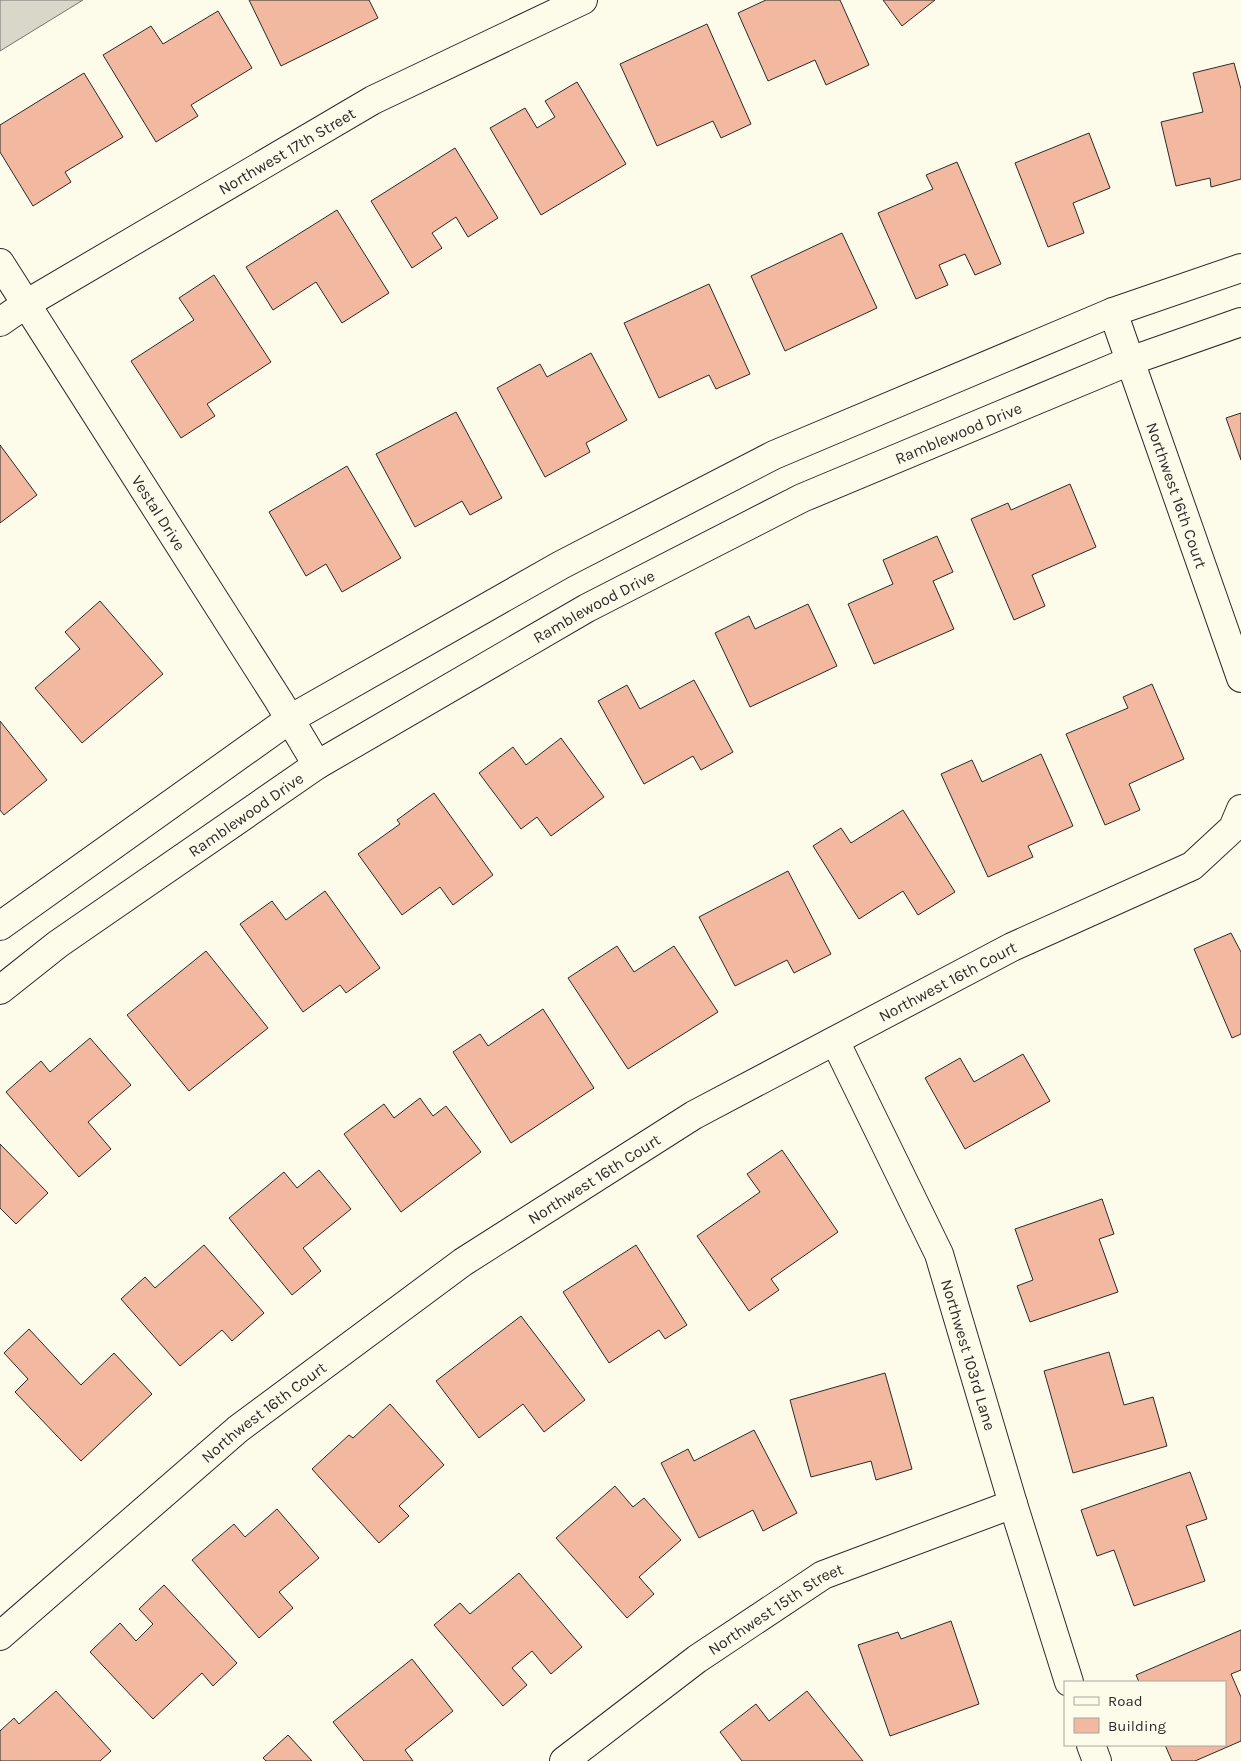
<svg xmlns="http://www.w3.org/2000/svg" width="1241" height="1761" viewBox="0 0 1241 1761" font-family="Karla,sans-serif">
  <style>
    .water { fill: #d8d7c9; stroke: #74746e }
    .building { fill: #f2b8a0; stroke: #2b2b2b }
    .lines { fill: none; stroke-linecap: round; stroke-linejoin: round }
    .minor-casing { stroke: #2b2b2b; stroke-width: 30 }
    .tertiary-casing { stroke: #2b2b2b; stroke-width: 30 }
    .minor { stroke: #fdfbea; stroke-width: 28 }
    .tertiary { stroke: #fdfbea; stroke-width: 28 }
    .labels { text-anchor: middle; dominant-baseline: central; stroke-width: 4; stroke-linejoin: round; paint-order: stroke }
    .street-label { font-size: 16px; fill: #2b2b2b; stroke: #fdfbea }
  </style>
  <rect width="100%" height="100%" fill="#fdfbea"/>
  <polygon class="water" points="0,0 83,0 0,51"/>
  <g class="building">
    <polygon points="249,0 369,0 378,18 281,66"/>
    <polygon points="766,0 840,0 869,65 826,85 815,60 768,81 738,13"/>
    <polygon points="883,0 935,0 902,26"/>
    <polygon points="218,11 252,68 191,105 198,116 156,142 103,55 151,26 163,44"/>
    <polygon points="707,24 751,124 721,138 713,121 657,146 620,64"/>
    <polygon points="1234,63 1241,89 1241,179 1211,187 1210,178 1176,186 1161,122 1203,112 1193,73"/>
    <polygon points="84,73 123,137 65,172 71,182 33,206 0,152 0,125"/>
    <polygon points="577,82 626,164 541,215 490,128 525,108 537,128 555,117 545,101"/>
    <polygon points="1089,133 1110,188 1073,203 1084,233 1048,247 1015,163"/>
    <polygon points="455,148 498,218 468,237 456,217 432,233 442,248 412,268 371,201"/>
    <polygon points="957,162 1001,264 975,275 965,254 939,265 948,285 916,299 878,213 933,189 926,175"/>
    <polygon points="337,210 389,293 342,323 316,282 273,310 246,267"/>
    <polygon points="842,233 877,308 785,351 751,276"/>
    <polygon points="214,275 271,362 207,404 215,416 181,438 131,361 194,320 179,298"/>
    <polygon points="709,284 750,374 716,389 709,375 659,398 624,323"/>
    <polygon points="591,353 627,420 586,443 590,452 545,477 497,388 540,364 547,377"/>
    <polygon points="456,412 502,498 470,515 462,501 415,527 376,454"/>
    <polygon points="1241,413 1241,460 1226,418"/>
    <polygon points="0,445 37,495 0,523"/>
    <polygon points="347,466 401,558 342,592 326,564 306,576 269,512"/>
    <polygon points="1070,484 1096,547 1032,575 1045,606 1014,620 971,519 1008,503 1011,510"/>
    <polygon points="937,536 953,572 933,581 954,629 874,664 848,604 893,584 883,560"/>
    <polygon points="100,601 163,674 82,743 35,688 80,649 65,632"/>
    <polygon points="808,604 837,666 750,707 715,633 749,616 755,629"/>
    <polygon points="694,680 733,752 701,770 693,756 644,784 598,701 627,685 640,709"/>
    <polygon points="1152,684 1184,759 1129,784 1140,810 1105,825 1066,734 1128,708 1123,697"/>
    <polygon points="0,721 47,780 4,815 0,810"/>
    <polygon points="561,738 604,797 551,836 537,817 521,829 479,773 513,747 526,765"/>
    <polygon points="1041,754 1073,826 1028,846 1033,857 988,877 941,774 972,760 982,782"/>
    <polygon points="434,793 493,875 453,905 440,887 402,915 358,854 400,824 397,820"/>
    <polygon points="903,810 955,892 918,915 903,891 859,919 813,846 841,828 851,843"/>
    <polygon points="788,871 831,954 794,973 787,960 735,986 699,917"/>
    <polygon points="325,891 380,968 346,993 340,985 303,1012 240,924 272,901 286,920"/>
    <polygon points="1231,933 1241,952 1241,1034 1232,1038 1194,949"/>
    <polygon points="617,946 634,972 674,946 718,1012 628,1069 568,978"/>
    <polygon points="206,951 268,1028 189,1091 127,1015"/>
    <polygon points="543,1009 594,1088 511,1143 453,1052 480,1034 488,1046"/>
    <polygon points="90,1038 131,1085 88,1122 111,1149 79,1177 6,1092 41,1061 50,1072"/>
    <polygon points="1023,1054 1050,1101 965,1149 925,1078 960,1058 974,1082"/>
    <polygon points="420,1098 433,1116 446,1106 481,1152 401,1212 344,1134 384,1104 394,1118"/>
    <polygon points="0,1144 48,1193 16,1224 0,1208"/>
    <polygon points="782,1150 838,1232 771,1279 779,1290 749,1311 697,1236 760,1192 747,1174"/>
    <polygon points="319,1170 351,1209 303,1248 321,1271 292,1295 229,1218 284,1172 297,1188"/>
    <polygon points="1102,1199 1114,1234 1099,1239 1118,1292 1030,1322 1017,1286 1033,1280 1015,1229"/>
    <polygon points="204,1245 264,1313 232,1341 222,1330 180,1366 121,1299 145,1277 155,1288"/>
    <polygon points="636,1245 687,1325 665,1339 659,1330 609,1363 563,1292"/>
    <polygon points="521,1316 585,1400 544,1432 523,1404 479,1438 436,1381"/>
    <polygon points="29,1329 81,1385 114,1353 152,1394 81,1461 15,1392 28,1379 4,1353"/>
    <polygon points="1109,1352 1124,1405 1153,1397 1167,1446 1073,1473 1044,1371"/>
    <polygon points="885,1373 912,1469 876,1480 871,1461 811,1477 790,1400"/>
    <polygon points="390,1404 444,1465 399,1506 409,1516 379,1543 312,1469 349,1435 353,1438"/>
    <polygon points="754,1430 797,1513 763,1531 753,1510 699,1538 661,1463 688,1449 694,1461"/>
    <polygon points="1190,1472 1207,1519 1186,1526 1205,1581 1134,1606 1114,1550 1097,1556 1081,1510"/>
    <polygon points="615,1486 633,1507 644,1498 681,1540 639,1577 654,1594 627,1618 556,1538"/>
    <polygon points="277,1509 319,1558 279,1592 293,1608 259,1638 192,1560 234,1524 245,1537"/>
    <polygon points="519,1573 582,1647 551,1674 532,1651 512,1668 527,1685 503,1706 434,1625 460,1603 470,1614"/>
    <polygon points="164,1585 237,1663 213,1686 202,1673 153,1719 90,1652 120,1623 136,1641 153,1624 139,1609"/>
    <polygon points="951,1621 979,1704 890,1736 858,1645 898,1632 901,1639"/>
    <polygon points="1241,1630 1241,1670 1231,1674 1241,1697 1241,1741 1195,1761 1172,1761 1165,1745 1225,1745 1225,1682 1139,1682 1136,1675"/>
    <polygon points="412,1659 453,1711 405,1750 413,1761 364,1761 333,1722"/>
    <polygon points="56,1691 111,1751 100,1761 0,1761 0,1731 14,1718 19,1724"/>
    <polygon points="807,1691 863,1761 742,1761 720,1732 756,1704 769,1721"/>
    <polygon points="288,1735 312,1761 266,1761 263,1758"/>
  </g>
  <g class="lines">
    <defs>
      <g id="minor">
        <path id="s1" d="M0,263l279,438 38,64"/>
        <path id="s2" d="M1113,312l128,366"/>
        <path id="s3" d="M0,322l26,-18 347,-204 210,-100"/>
        <path id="s4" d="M835,1041l104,213 74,250 56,178"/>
        <path id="s5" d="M0,1636l238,-207 225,-167 231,-147 318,-168 180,-81 41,-38 8,-19"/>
        <polyline points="1091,1745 1097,1761"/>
        <path id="s6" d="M564,1761l133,-102 126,-84 190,-71"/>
      </g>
      <g id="tertiary">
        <polyline points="0,926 290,719 561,565 774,455 1113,312 1241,268"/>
        <path id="s7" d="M0,990l58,-46 259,-179 270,-157 215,-110 328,-137 111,-39"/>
      </g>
    </defs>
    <use href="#minor" class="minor-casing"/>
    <use href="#tertiary" class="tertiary-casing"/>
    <use href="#minor" class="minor"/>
    <use href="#tertiary" class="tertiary"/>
  </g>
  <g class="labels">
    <g class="street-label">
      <text stroke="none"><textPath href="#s3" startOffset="334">Northwest 17th Street</textPath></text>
      <text stroke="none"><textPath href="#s7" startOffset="1112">Ramblewood Drive</textPath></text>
      <text stroke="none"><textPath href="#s2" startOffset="194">Northwest 16th Court</textPath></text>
      <text stroke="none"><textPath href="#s1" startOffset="296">Vestal Drive</textPath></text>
      <text stroke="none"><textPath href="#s7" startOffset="708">Ramblewood Drive</textPath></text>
      <text stroke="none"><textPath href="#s7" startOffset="302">Ramblewood Drive</textPath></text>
      <text stroke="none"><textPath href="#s5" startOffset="1156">Northwest 16th Court</textPath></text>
      <text stroke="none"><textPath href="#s5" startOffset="751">Northwest 16th Court</textPath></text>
      <text stroke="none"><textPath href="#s4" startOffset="342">Northwest 103rd Lane</textPath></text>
      <text stroke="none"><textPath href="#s5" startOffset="346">Northwest 16th Court</textPath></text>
      <text stroke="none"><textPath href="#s6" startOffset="261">Northwest 15th Street</textPath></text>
    </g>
  </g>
  <rect x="1064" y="1681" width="162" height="65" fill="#fdfbea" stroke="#a9a89e"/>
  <rect x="1074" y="1697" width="25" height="8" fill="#fdfbea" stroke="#a9a89e"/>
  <text x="1108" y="1706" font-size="15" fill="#2b2b2b">Road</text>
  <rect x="1074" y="1718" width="25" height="15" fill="#f2b8a0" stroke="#a9a89e"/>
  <text x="1108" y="1731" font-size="15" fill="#2b2b2b">Building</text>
</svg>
